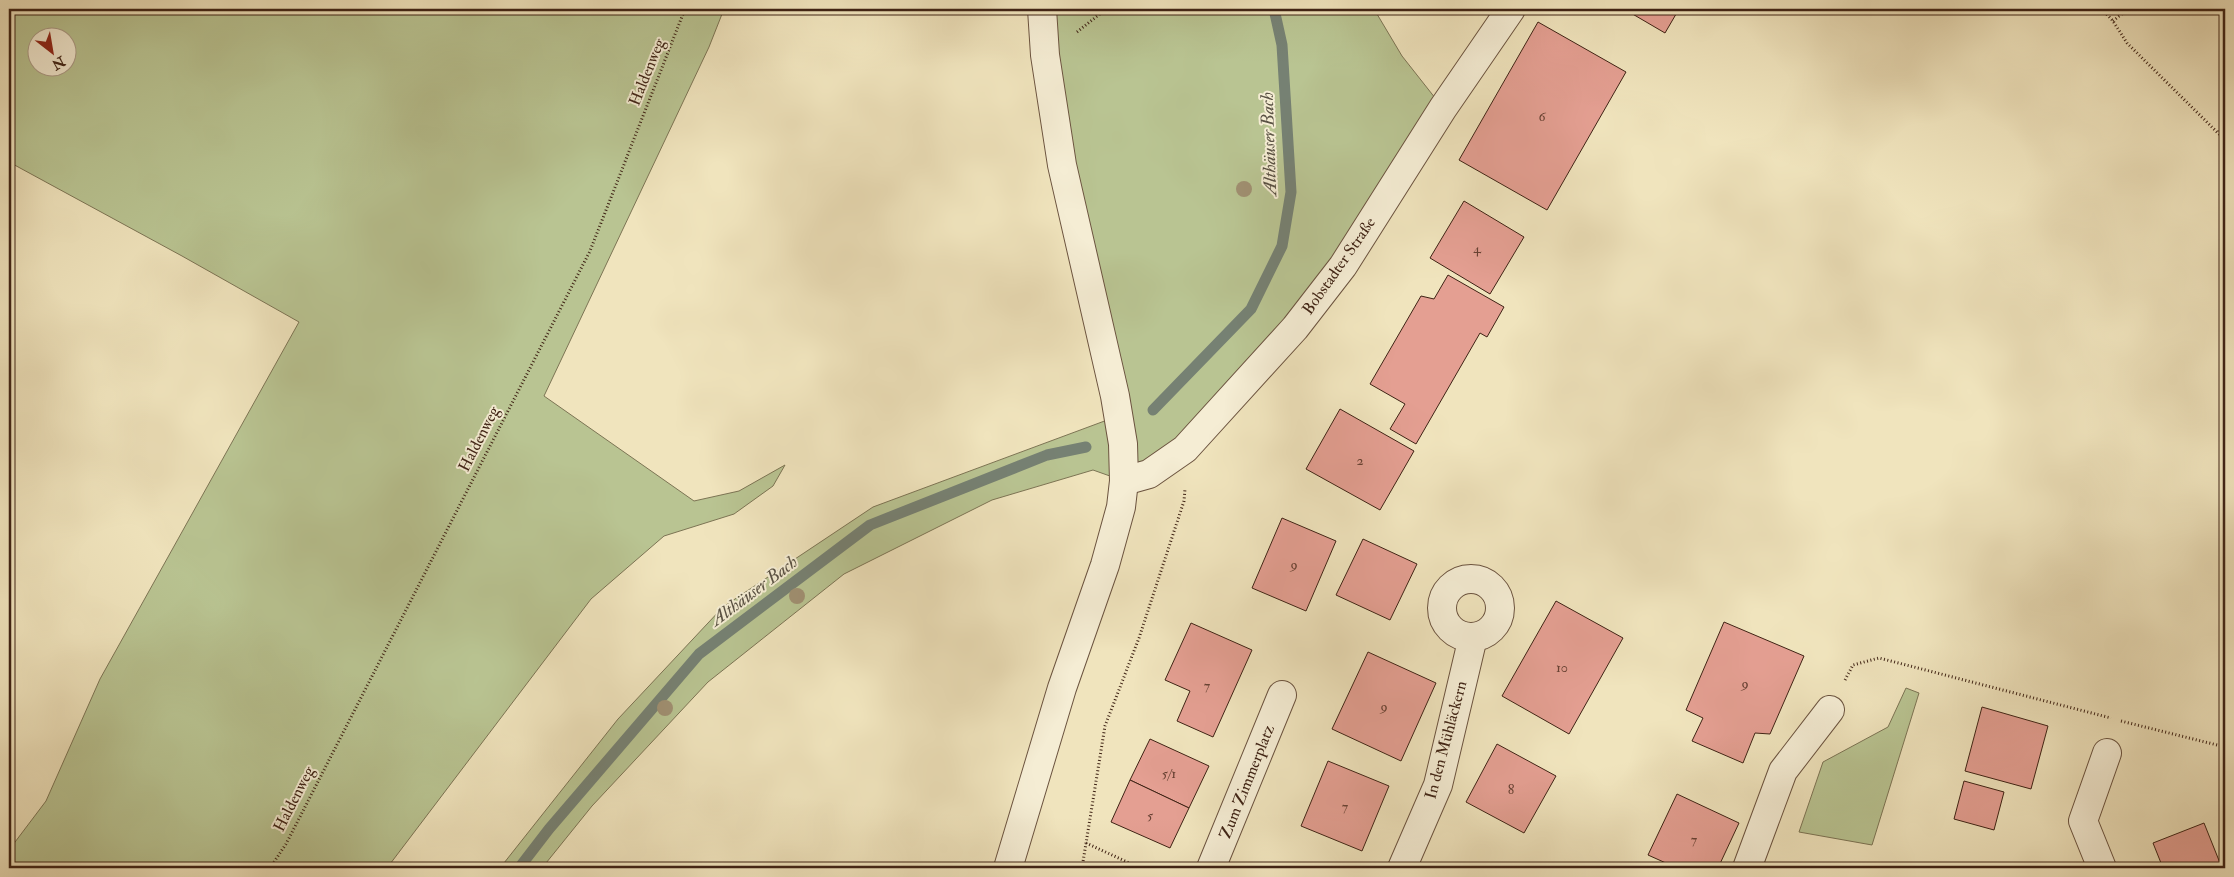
<svg xmlns="http://www.w3.org/2000/svg" width="2234" height="877" viewBox="0 0 2234 877" font-family="'IM FELL Double Pica',serif">
  <style>
    .green { fill: #b9c492; stroke: #7c7454; fill-rule: evenodd }
    .lines { fill: none; stroke-linecap: round; stroke-linejoin: round }
    .stream { stroke: #768173; stroke-width: 11 }
    .building { fill: #e49f92; stroke: #3f2315 }
    .minor-casing { stroke: #6b533f; stroke-width: 30 }
    .path { stroke: #3f2315; stroke-width: 3; stroke-dasharray: 1 2.5; stroke-linecap: butt }
    .minor { stroke: #f5edd4; stroke-width: 28 }
    .tree { fill: #a09072 }
    .labels { text-anchor: middle; dominant-baseline: central; stroke-width: 4; stroke-linejoin: round; paint-order: stroke }
    .number-label { font-size: 14px; fill: #684234 }
    .street-label { font-size: 16px; fill: #3f2315; stroke: #f5edd4 }
    .water-label { font-size: 18px; font-style: italic; fill: #5a5244; stroke: #f5edd4 }
  </style>
  <rect width="100%" height="100%" fill="#f0e4bd"/>
  <filter id="stains"><feTurbulence type="fractalNoise" baseFrequency=".004" numOctaves="4"/><feColorMatrix values="0 0 0 0 .2 0 0 0 0 .09 0 0 0 0 .02 0 0 0 .5 -.17"/></filter>
  <radialGradient id="worn" r=".72"><stop offset=".6" stop-color="#630" stop-opacity="0"/><stop offset="1" stop-color="#630" stop-opacity=".3"/></radialGradient>
  <g class="green">
    <path d="M9,9h715l-15,38 -165,349 150,105 45,-10 46,-26 -12,21 -39,28 -70,22 -73,63 -204,269h-378v-18l37,-49 54,-122 199,-357 -117,-66 -173,-94zM38,38h30v30h-30z"/>
    <polygon points="1042,9 1374,9 1402,56 1443,108 1343,266 1185,449 1124,481 1093,470 992,500 844,574 708,682 592,806 542,868 500,868 618,719 723,607 873,507 1118,416"/>
    <polygon points="1906,688 1919,693 1872,845 1799,832 1823,762 1888,727"/>
  </g>
  <g class="lines">
    <g class="stream">
      <polyline points="1153,410 1251,309 1282,246 1291,192 1282,45 1274,9"/>
      <polyline points="519,868 549,829 699,654 870,525 1047,455 1086,447"/>
    </g>
  </g>
  <g class="building">
    <polygon points="1624,9 1679,9 1665,33"/>
    <polygon points="1538,22 1626,72 1547,210 1459,160"/>
    <polygon points="1464,201 1524,237 1490,294 1430,258"/>
    <polygon points="1448,275 1504,307 1487,337 1480,333 1416,444 1390,429 1405,404 1370,384 1421,296 1434,299"/>
    <polygon points="1340,409 1414,451 1380,510 1306,469"/>
    <polygon points="1282,518 1336,541 1306,611 1252,588"/>
    <polygon points="1363,539 1417,564 1390,620 1336,595"/>
    <polygon points="1556,601 1623,638 1569,734 1502,696"/>
    <polygon points="1724,622 1804,656 1770,734 1755,733 1743,763 1692,741 1703,718 1686,710"/>
    <polygon points="1191,623 1252,650 1213,737 1177,721 1190,691 1165,680"/>
    <polygon points="1368,652 1436,683 1401,761 1332,729"/>
    <polygon points="1982,707 2048,726 2031,789 1965,771"/>
    <polygon points="1150,739 1209,766 1189,808 1130,780"/>
    <polygon points="1497,744 1556,776 1524,833 1466,802"/>
    <polygon points="1328,761 1389,786 1362,851 1301,826"/>
    <polygon points="1130,780 1189,808 1170,848 1111,822"/>
    <polygon points="1964,781 2004,792 1994,830 1954,819"/>
    <polygon points="1677,794 1739,823 1718,868 1677,868 1648,855"/>
    <polygon points="2204,823 2222,868 2163,868 2153,843"/>
  </g>
  <g class="lines">
    <defs>
      <g id="minor">
        <polyline points="1124,481 1149,474 1185,449 1295,328 1343,266 1443,108 1511,9"/>
        <circle cx="1471" cy="608" r="29"/>
        <polyline points="1008,868 1062,688 1105,565 1121,507 1124,481 1123,444 1115,396 1062,165 1045,55 1042,9"/>
        <polyline points="1211,868 1282,695"/>
        <polyline points="1402,868 1438,785 1473,637"/>
        <polyline points="1747,868 1783,771 1830,710"/>
        <polyline points="2102,868 2083,821 2107,753"/>
      </g>
    </defs>
    <use href="#minor" class="minor-casing"/>
    <g class="path">
      <polyline points="2102,9 2113,21 2127,43 2225,140"/>
      <polyline points="9,14 14,9"/>
      <polyline points="2113,21 2128,9"/>
      <polyline points="1077,32 1106,9"/>
      <polyline points="2219,132 2225,127"/>
      <polyline points="1845,680 1853,665 1879,658 2111,718"/>
      <polyline points="2121,721 2225,747"/>
      <polyline points="1086,843 1140,868"/>
      <polyline points="270,868 286,844 590,251 685,9"/>
      <polyline points="1082,868 1105,726 1139,638 1184,501 1185,489"/>
    </g>
    <use href="#minor" class="minor"/>
  </g>
  <g class="tree">
    <circle cx="1244" cy="189" r="8"/>
    <circle cx="797" cy="596" r="8"/>
    <circle cx="665" cy="708" r="8"/>
  </g>
  <g class="labels">
    <g class="number-label">
      <text x="1542" y="116">6</text>
      <text x="1477" y="248">4</text>
      <text x="1360" y="460">2</text>
      <text x="1294" y="564">9</text>
      <text x="1562" y="667">10</text>
      <text x="1745" y="683">9</text>
      <text x="1207" y="685">7</text>
      <text x="1384" y="706">9</text>
      <text x="1169" y="773">5/1</text>
      <text x="1511" y="789">8</text>
      <text x="1345" y="806">7</text>
      <text x="1150" y="815">5</text>
      <text x="1694" y="839">7</text>
    </g>
    <g class="street-label">
      <text transform="translate(647 72) rotate(-68)">Haldenweg</text>
      <text transform="translate(1339 266) rotate(-55)">Bobstadter Straße</text>
      <text transform="translate(479 439) rotate(-63)">Haldenweg</text>
      <text transform="translate(1446 740) rotate(-75)">In den Mühläckern</text>
      <text transform="translate(1247 782) rotate(-68)">Zum Zimmerplatz</text>
      <text transform="translate(294 799) rotate(-63)">Haldenweg</text>
    </g>
    <g class="water-label">
      <text transform="translate(1269 144) rotate(-92)">Althäuser Bach</text>
      <text transform="translate(754 591) rotate(-37)">Althäuser Bach</text>
    </g>
  </g>
  <rect width="2234" height="877" fill="none" stroke="#f0e4bd" stroke-width="30"/>
  <rect x="10" y="10" width="2214" height="857" fill="none" stroke="#3f2315" stroke-width="2.5"/>
  <rect x="15" y="15" width="2204" height="847" fill="none" stroke="#3f2315"/>
  <g transform="translate(52 52) rotate(149)"><circle r="24" fill="#f5edd4" stroke="#ac9c88"/>
  <path d="M0-4L9 19L0 12L-9 19Z" fill="#8f2418"/>
  <text y="-8" font-size="14" font-weight="bold" text-anchor="middle" fill="#3f2315">N</text>
  </g>
  <rect width="100%" height="100%" filter="url(#stains)"/>
  <rect width="100%" height="100%" fill="url(#worn)"/>
</svg>
